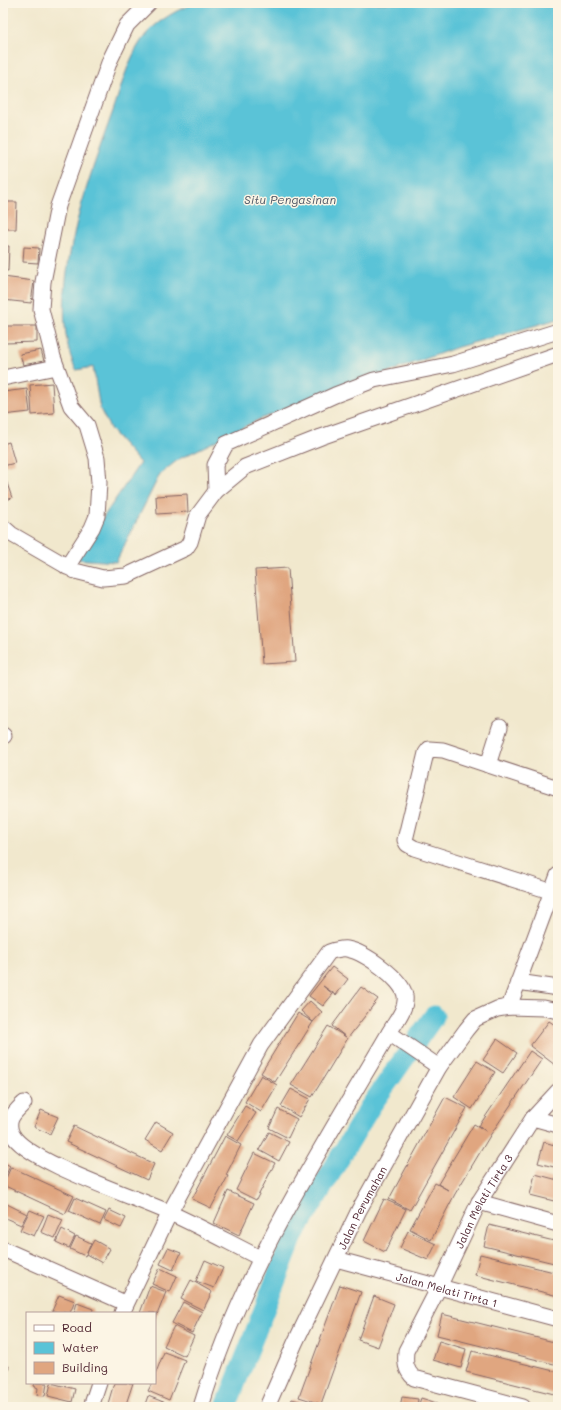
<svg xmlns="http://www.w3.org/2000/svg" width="561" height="1410" viewBox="0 0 561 1410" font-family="Mali,sans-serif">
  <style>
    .water { fill: #5ac3d7; stroke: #527181 }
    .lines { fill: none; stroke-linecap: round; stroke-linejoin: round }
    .canal { stroke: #5ac3d7; stroke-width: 21 }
    .building { fill: #e0a680 }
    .street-casing { stroke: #846564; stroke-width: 17 }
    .street { stroke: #fff; stroke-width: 15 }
    .labels { text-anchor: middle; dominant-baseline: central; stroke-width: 3; stroke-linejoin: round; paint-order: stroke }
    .street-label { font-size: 11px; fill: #4a1f2b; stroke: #fcf5e5 }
    .water-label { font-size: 12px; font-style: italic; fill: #505867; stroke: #fcf5e5 }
  </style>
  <rect width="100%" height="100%" fill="#fcf5e5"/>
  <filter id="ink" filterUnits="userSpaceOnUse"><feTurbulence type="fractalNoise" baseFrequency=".025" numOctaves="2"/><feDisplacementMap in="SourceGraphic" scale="8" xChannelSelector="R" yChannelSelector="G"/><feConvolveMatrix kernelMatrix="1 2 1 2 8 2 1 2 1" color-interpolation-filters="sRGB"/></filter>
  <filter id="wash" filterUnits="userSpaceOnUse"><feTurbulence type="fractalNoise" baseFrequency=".012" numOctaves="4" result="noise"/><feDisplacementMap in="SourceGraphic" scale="16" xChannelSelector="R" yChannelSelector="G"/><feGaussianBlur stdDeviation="0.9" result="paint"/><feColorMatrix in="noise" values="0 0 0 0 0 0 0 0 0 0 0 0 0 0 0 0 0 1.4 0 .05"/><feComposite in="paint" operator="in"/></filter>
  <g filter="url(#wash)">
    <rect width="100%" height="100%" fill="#f1e8cd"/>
    <path class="water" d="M196,3h362v316l-100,28 -198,72 -81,40 -19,15 -44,88 -41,-3 65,-96 -29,-33 -11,-21 -7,-42 -17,3c-33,-71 12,-190 37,-259 9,-26 16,-57 34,-78 11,-12 32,-25 49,-30z"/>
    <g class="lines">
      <polyline class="canal" points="226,1407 293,1236 370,1107 434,1016"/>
    </g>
    <g id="blocks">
      <g class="building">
        <polygon points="3,202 17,202 16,229 3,229"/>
        <polygon points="3,246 9,246 8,271 3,270"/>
        <polygon points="24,247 39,248 38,263 23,262"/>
        <polygon points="3,277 34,281 31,303 3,300"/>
        <polygon points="5,326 37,326 37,342 5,343"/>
        <polygon points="41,350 44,361 23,365 20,354"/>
        <polygon points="52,383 54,413 32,415 30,385"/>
        <polygon points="27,389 30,412 3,415 3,392"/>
        <polygon points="9,442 15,463 3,466 3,444"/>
        <polygon points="3,471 12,498 3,501"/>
        <polygon points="187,494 188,512 157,514 156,496"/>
        <polygon points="288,568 295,662 262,664 255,570"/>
        <polygon points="332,967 348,979 336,995 323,986 333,994 323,1006 309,996"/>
        <polygon points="361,987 378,999 348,1038 312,1097 291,1085 328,1026 346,1037 332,1026"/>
        <polygon points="310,1001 322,1012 313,1022 275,1082 261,1073 298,1013 313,1022 301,1011"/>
        <polygon points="549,1021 558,1027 558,1061 555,1065 530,1046"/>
        <polygon points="497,1039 517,1053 503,1073 483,1060"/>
        <polygon points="530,1051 542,1059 491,1134 455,1194 431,1240 410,1229 435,1183 448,1190 438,1184 474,1124 486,1131 479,1126"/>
        <polygon points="477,1061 495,1072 472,1109 454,1097"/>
        <polygon points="261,1075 277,1085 261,1112 245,1102"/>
        <polygon points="291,1089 310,1099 299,1117 281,1106"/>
        <polygon points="445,1097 467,1108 410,1210 389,1199"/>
        <polygon points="245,1106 256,1113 238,1141 227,1135"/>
        <polygon points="278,1109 297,1119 288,1138 269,1128"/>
        <polygon points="41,1110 58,1117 50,1134 34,1127"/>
        <polygon points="156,1122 173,1132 162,1150 145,1140"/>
        <polygon points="74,1126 154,1164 147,1180 66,1142"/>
        <polygon points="269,1132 289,1142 279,1161 259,1150"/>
        <polygon points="225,1136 241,1145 226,1175 228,1176 211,1208 192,1199"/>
        <polygon points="544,1142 558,1146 558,1168 538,1163"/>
        <polygon points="254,1153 275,1163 256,1200 236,1190"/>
        <polygon points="3,1162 10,1166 3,1181"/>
        <polygon points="11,1167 74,1196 65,1214 3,1185"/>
        <polygon points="535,1174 558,1180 558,1202 530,1195"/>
        <polygon points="228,1191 254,1203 239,1235 214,1223"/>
        <polygon points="75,1198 106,1212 100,1225 69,1211"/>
        <polygon points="384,1199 406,1209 385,1252 364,1241"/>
        <polygon points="3,1202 27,1214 21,1225 3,1217"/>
        <polygon points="30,1210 44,1216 34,1236 20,1230"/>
        <polygon points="109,1210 126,1218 121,1228 104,1220"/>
        <polygon points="48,1214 63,1220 55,1238 41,1232"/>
        <polygon points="489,1225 558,1242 558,1264 484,1246"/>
        <polygon points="62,1229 75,1236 69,1248 56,1242"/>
        <polygon points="408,1231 436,1244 428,1260 400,1248"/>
        <polygon points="76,1236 91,1243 87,1253 94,1240 110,1249 102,1263 86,1254 85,1256 70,1249"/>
        <polygon points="168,1248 181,1253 173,1270 160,1264"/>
        <polygon points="480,1254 558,1273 558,1296 475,1275"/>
        <polygon points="205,1260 223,1268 214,1288 196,1281"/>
        <polygon points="160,1268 177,1276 170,1292 152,1284"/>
        <polygon points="191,1280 212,1292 203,1310 181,1299"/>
        <polygon points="340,1285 361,1292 321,1404 299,1397"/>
        <polygon points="150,1286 166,1292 155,1320 155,1313 140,1313"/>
        <polygon points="59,1295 75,1301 70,1313 52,1311"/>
        <polygon points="374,1296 394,1304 378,1347 358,1340"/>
        <polygon points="183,1302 202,1312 192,1333 172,1323"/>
        <polygon points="77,1303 93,1309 92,1313 74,1313"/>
        <polygon points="442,1314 558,1343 558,1365 437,1335"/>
        <polygon points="174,1326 194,1336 185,1356 164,1346"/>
        <polygon points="439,1341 466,1349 461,1368 433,1360"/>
        <polygon points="472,1351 558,1372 558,1395 466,1372"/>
        <polygon points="164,1352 185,1360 169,1400 148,1391 152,1383 155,1383 155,1375"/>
        <polygon points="3,1365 9,1366 5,1387 3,1387"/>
        <polygon points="35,1383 47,1383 45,1396 37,1395 38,1388 34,1386"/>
        <polygon points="51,1383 75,1389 72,1402 48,1396"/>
        <polygon points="114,1383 133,1383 125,1407 107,1407"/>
        <polygon points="148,1396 166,1403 164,1407 144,1407"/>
        <polygon points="402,1397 418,1399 417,1407 400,1407"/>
        <polygon points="421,1398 437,1403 435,1407 418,1407"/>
        <polygon points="292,1399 316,1406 315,1407 289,1407"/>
      </g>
    </g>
  </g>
  <g filter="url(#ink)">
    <use href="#blocks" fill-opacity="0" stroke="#846564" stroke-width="1"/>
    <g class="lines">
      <defs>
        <g id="street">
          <polyline points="3,378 56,367"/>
          <polyline points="216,491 215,465 226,444 335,395 374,380 453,364 558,331"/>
          <polyline points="3,527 11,534 75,571 103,578 126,576 186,548 190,542 198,515 216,491 245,467 321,437 558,354"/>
          <polyline points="67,567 92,528 97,516 99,483 97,458 87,425 71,406 53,357 41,309 43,282 58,206 110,60 127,25 149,3"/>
          <polyline points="3,735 4,736"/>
          <polyline points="488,765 500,727"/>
          <polyline points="553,892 414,848 407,844 405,840 426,753 429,749 443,750 558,788"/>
          <polyline points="518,982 558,988"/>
          <polyline points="509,1007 558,875"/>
          <path d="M24,1103c-9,9 -19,17 -12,31 14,28 127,64 158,79 31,14 60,30 90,45"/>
          <polyline points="533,1118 558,1125"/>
          <polyline points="479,1202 558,1224"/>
          <polyline points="3,1249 125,1303"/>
          <path id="s1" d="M336,1259l222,60"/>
          <path d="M122,1313l48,-101 91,-167 68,-93c6,-2 12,-4 18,-3 17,3 56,30 58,47 2,13 -10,26 -16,37l50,34"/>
          <polyline points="91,1407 99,1383"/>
          <path d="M201,1407c40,-135 118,-254 188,-374"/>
          <path id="s2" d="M267,1407l28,-64 64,-133 80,-143 27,-37 9,-11 22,-10 12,-2 35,1 14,3"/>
          <path id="s3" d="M523,1407l-109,-29c-9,-8 -9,-16 -8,-27l33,-64 40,-85 54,-84 25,-27"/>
        </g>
      </defs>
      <use href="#street" class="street-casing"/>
      <use href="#street" class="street"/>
    </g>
  </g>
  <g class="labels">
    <g class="street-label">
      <text stroke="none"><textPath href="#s3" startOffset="311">Jalan Melati Tirta 3</textPath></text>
      <text stroke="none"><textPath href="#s2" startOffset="221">Jalan Perumahan</textPath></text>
      <text stroke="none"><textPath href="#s1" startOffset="115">Jalan Melati Tirta 1</textPath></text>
    </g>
    <g class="water-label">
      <text x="290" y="199">Situ Pengasinan</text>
    </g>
  </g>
  <rect width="561" height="1410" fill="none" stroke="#fcf5e5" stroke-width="16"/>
  <rect x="26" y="1312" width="130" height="72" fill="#fcf5e5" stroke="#b59f9b"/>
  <rect x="34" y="1325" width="20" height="6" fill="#ffffff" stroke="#b59f9b"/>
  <text x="62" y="1332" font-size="12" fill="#4a1f2b">Road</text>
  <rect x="34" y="1342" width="20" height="12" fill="#5ac3d7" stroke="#b59f9b"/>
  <text x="62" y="1352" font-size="12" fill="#4a1f2b">Water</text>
  <rect x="34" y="1362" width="20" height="12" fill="#e0a680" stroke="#b59f9b"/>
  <text x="62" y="1372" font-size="12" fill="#4a1f2b">Building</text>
</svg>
